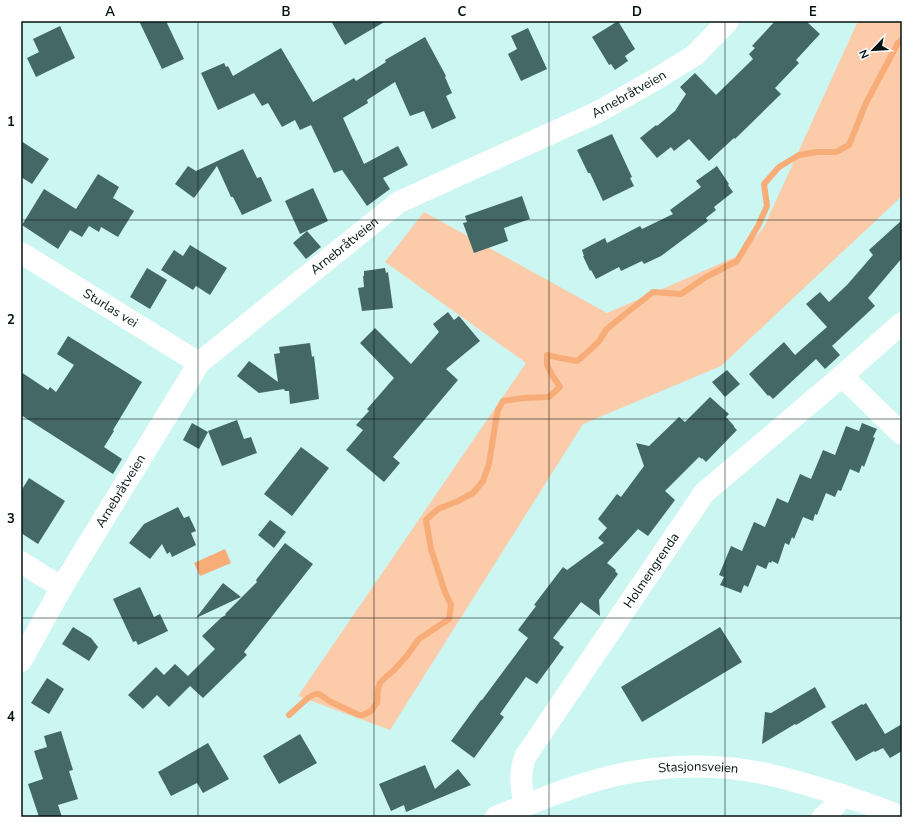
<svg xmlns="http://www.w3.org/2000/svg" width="923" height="838" viewBox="0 0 923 838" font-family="'Nunito Sans',sans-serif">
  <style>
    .green { fill: #fccbaa }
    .water { fill: #f8ac77 }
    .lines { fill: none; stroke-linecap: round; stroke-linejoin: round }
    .stream { stroke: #f8ac77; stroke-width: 6 }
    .building { fill: #436865 }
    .minor { stroke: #fff; stroke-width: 22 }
    .grid { fill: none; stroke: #041211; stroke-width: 1; stroke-opacity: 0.55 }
    .labels { text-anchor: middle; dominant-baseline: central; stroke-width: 4; stroke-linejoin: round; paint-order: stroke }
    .street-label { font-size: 13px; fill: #041211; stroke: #fff }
    .neatline { fill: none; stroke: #041211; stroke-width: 1.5 }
    .grid-label { font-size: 13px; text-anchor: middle; font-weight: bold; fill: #041211 }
  </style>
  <rect width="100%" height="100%" fill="#ccf6f1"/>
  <polygon class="green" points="858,21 902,21 902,196 721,366 583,424 390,730 298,696 526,363 385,262 424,212 607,313 740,255 764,227"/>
  <polygon class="water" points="225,549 231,563 200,576 194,563"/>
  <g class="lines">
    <polyline class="stream" points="289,715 308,698 315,694 319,694 331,702 359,715 363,715 371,711 377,703 378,689 380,683 386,677 394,670 406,657 419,639 449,619 451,605 445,592 431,549 426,520 438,509 458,501 473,493 483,481 489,464 496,420 498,410 503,401 524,398 549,397 560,387 552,375 547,365 547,355 560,358 577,361 589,351 600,340 606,330 614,323 653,292 681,294 706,277 737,261 758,226 767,206 764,184 779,167 799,155 817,152 836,152 849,145 866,103 898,43 902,40"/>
  </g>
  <g class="building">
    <polygon points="139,21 166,21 184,59 162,69"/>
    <polygon points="331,21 386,21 345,45"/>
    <polygon points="618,21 635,49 625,56 628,61 615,70 611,64 609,65 592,37"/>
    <polygon points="775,21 806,21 820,34 796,60 799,63 775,88 781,94 735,139 734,138 709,161 689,139 674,151 671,147 657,158 640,138 656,125 657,126 675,111 686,94 680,87 695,73 716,95 753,59 749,54 755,48 752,46"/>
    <polygon points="60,26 75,58 36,77 27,58 39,52 33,39"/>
    <polygon points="528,28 547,69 521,81 508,54 517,49 511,36"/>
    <polygon points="425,37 446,76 445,77 452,93 446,96 456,118 432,129 424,111 410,116 395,82 367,100 368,103 343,118 364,164 398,146 408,165 383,178 390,189 367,206 342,170 334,173 311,125 300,130 295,120 282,127 268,103 262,106 254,93 218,110 201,73 224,63 226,67 228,66 233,76 281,48 313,102 354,78 356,81 386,62 385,60"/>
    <polygon points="612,134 632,177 630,178 634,186 603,201 590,173 588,173 577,150"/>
    <polygon points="21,141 49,159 32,184 21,177"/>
    <polygon points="243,149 257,178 261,177 272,201 242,215 233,197 231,197 217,166 194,198 175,184 188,166 196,171"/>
    <polygon points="717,166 729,184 728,185 733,192 714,207 716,210 706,218 708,221 661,256 644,264 642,261 621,271 619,267 596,279 591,270 590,271 583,256 584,256 582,250 605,238 607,243 640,226 642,229 673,214 670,210 701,187 696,181"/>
    <polygon points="98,174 119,187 113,198 134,211 118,237 101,227 99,232 89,226 82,237 70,230 58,249 22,225 44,189 76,209"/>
    <polygon points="313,188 328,221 300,234 285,201"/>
    <polygon points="522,196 530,219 504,228 508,241 474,253 463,223 467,222 465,216"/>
    <polygon points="902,220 902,258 868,298 875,306 832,346 840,355 825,369 816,359 773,399 769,395 768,396 749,374 784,342 795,355 827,327 806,304 820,292 829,302 847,285 873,255 869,250"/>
    <polygon points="307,231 321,247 306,259 293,243"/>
    <polygon points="190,245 227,268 210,295 196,286 193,290 161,270 174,250 183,256"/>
    <polygon points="147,268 167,280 150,309 130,297"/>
    <polygon points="385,268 386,273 388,272 393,308 362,311 358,288 364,287 363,276 364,276 364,271"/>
    <polygon points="448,312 454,320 459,316 480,341 446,369 458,380 393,457 400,463 384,482 346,450 363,430 356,425 369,411 367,409 394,378 360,343 375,328 411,364 439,332 433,324"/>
    <polygon points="68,336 142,382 113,430 114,431 104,447 122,459 113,474 21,415 21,372 48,390 50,387 56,392 74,365 57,354"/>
    <polygon points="310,343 312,357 314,356 319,399 290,404 289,391 285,391 284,389 259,393 237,376 249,361 278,382 274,354 280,353 279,347"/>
    <polygon points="727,370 740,384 725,397 712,382"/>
    <polygon points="710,397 729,414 726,417 734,426 734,427 737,430 706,462 702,458 702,459 699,457 665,491 675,500 648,536 638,529 607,563 616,570 615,571 618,574 599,600 600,616 581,602 553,638 560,643 559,644 564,647 537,684 526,677 500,714 504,717 474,758 451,741 481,700 482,700 528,638 518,630 536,606 534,605 563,567 567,570 604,543 598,538 607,528 598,519 617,494 621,497 644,466 636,443 649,446 679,417 685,422"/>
    <polygon points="237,420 244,439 251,437 257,453 222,466 208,431"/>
    <polygon points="192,423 208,432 199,449 183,440"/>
    <polygon points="862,423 877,429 873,437 875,438 864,467 862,465 859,473 850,469 841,491 838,490 835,497 826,493 817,515 815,514 813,521 803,517 794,539 792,537 789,545 785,543 778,564 772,561 771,563 769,562 766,569 757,565 748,587 744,585 741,593 720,585 724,577 719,575 731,546 742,551 754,522 765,527 777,498 788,503 800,474 811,479 823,450 835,455 846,426 859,431"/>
    <polygon points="301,447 329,468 292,516 264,494"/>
    <polygon points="29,478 65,501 38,544 21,533 21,491"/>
    <polygon points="178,507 184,518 189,516 196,531 191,533 196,545 172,557 170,552 167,554 162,544 150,559 129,543 144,524"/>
    <polygon points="270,520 286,532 274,548 258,535"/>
    <polygon points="285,543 313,564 244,652 247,655 203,698 190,686 169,707 157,695 143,709 128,695 156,667 164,675 175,664 188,676 215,649 202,636 222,617 226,615 225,614 257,582 256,580"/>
    <polygon points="223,583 241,597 196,618"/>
    <polygon points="140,587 154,617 160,614 168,631 138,645 136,641 133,642 113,599"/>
    <polygon points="73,627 91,638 98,647 89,661 62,644"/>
    <polygon points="720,627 742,662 642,722 621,687"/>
    <polygon points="47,678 64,689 49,714 31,703"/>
    <polygon points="815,687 826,707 796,725 795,724 762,744 765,712 771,713"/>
    <polygon points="866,703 885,734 902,724 902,751 890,758 883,748 875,752 874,751 856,761 831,722 862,704 863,705"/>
    <polygon points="61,731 73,770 69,771 78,799 58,805 62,817 39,817 28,784 43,779 34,751 47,747 44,736"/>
    <polygon points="300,734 317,763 279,784 263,756"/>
    <polygon points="208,743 229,779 203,793 197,783 171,796 158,772"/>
    <polygon points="425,765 435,789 458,769 471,785 406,812 404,805 391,811 379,784"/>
  </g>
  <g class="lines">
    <g class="minor">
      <path id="s1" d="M21,253l178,110"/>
      <polyline points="842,376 902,434"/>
      <polyline points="21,562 46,578 62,587"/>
      <path id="s2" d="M21,661l41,-74 137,-224 200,-161 197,-89 62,-35 37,-23 33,-34"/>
      <path id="s3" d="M525,806c-4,-19 -6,-31 0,-49l179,-264 138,-117 60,-53"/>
      <path id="s4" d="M496,817c43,-17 85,-35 130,-44 44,-8 92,-9 136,0 25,5 49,13 73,20 23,8 45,14 66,24"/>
      <path d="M823,817c8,-6 14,-13 19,-22"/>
    </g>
  </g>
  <path class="grid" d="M198,21v796M374,21v796M549,21v796M725,21v796M21,220h881M21,419h881M21,618h881"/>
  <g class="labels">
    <g class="street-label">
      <text stroke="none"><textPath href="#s2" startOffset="858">Arnebråtveien</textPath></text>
      <text stroke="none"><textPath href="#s2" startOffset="534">Arnebråtveien</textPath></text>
      <text stroke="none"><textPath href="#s1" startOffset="105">Sturlas vei</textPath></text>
      <text stroke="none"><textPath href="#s2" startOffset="197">Arnebråtveien</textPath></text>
      <text stroke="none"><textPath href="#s3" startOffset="275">Holmengrenda</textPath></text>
      <text stroke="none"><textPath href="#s4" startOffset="210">Stasjonsveien</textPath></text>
    </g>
  </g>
  <rect width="923" height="838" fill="none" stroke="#ffffff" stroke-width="44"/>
  <g transform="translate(873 50) rotate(245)" stroke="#ffffff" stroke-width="3" paint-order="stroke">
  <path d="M0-3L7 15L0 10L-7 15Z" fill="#041211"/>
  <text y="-6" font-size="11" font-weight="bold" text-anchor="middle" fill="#041211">N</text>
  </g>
  <rect x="22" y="22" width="879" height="794" class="neatline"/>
  <g class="grid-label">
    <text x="110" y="16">A</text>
    <text x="286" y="16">B</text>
    <text x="462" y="16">C</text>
    <text x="637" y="16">D</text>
    <text x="813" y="16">E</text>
    <text x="11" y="126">1</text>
    <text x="11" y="324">2</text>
    <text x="11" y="523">3</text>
    <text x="11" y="721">4</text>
  </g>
</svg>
